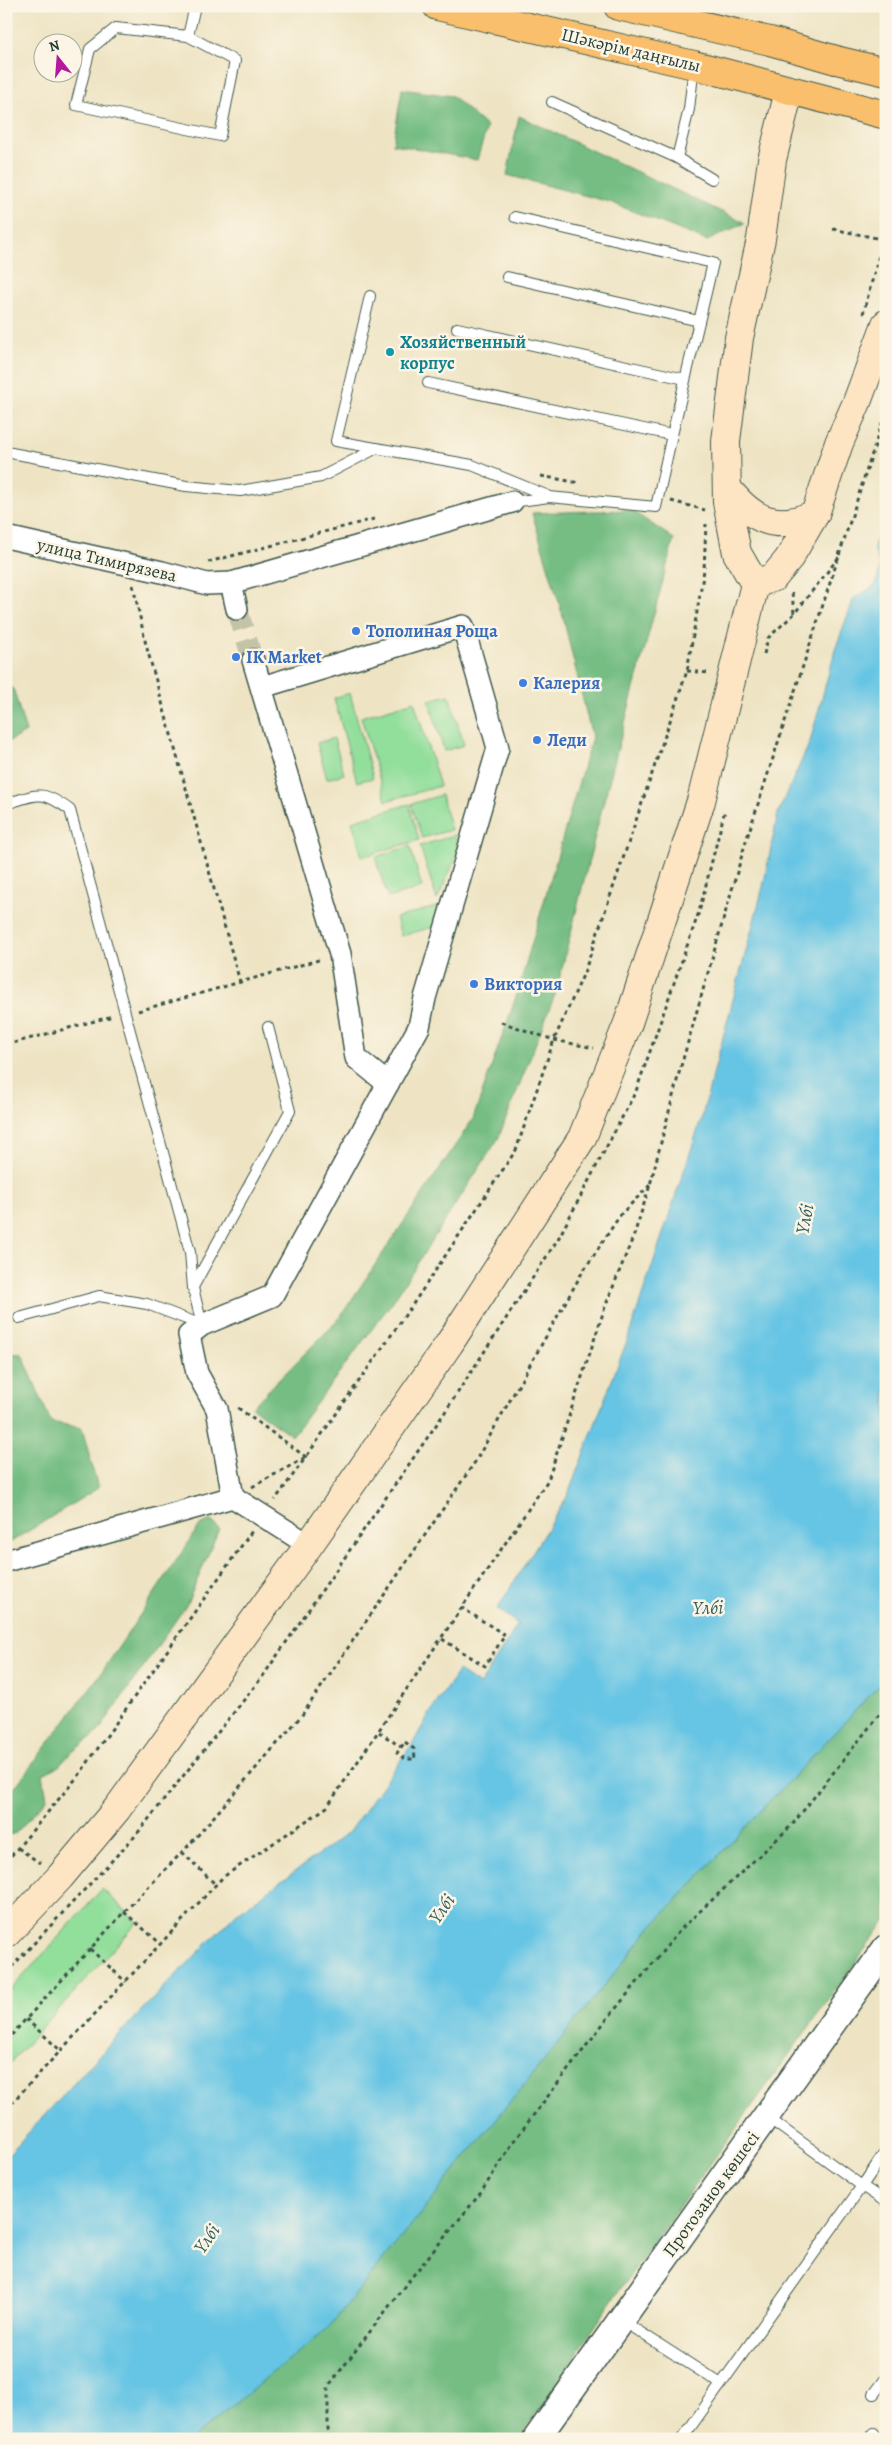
<svg xmlns="http://www.w3.org/2000/svg" width="892" height="2445" viewBox="0 0 892 2445" font-family="Alegreya,serif">
  <style>
    .green { fill: #92de9b; stroke: #588e68 }
    .forest { fill: #75bd83; stroke: #4a7d5c }
    .water { fill: #66c5e4; stroke: #42818c }
    .lines { fill: none; stroke-linecap: round; stroke-linejoin: round }
    .minor-tunnel { stroke: #c5c3a7; stroke-width: 21; stroke-dasharray: 21 11; stroke-linecap: butt }
    .service-casing { stroke: #3e564a; stroke-width: 12 }
    .minor-casing { stroke: #3e564a; stroke-width: 24 }
    .tertiary-casing { stroke: #3e564a; stroke-width: 29 }
    .secondary-casing { stroke: #3e564a; stroke-width: 30 }
    .primary-casing { stroke: #3e564a; stroke-width: 30 }
    .path { stroke: #3e564a; stroke-width: 3; stroke-dasharray: 4 4; stroke-linecap: butt }
    .service { stroke: #fff; stroke-width: 10 }
    .minor { stroke: #fff; stroke-width: 21 }
    .tertiary { stroke: #fff; stroke-width: 26 }
    .secondary { stroke: #fde5c4; stroke-width: 28 }
    .primary { stroke: #f9bf6c; stroke-width: 28 }
    .primary-bridge-casing { stroke: #3e564a; stroke-width: 30; stroke-linecap: butt }
    .path-bridge { stroke: #3e564a; stroke-width: 3; stroke-dasharray: 4 4; stroke-linecap: butt }
    .primary-bridge { stroke: #f9bf6c; stroke-width: 28 }
    .culture-dot { fill: #0f9aa8; stroke: #fcf5e5; stroke-width: 2 }
    .shop-dot { fill: #3f7fe0; stroke: #fcf5e5; stroke-width: 2 }
    .labels { text-anchor: middle; dominant-baseline: central; stroke-width: 5; stroke-linejoin: round; paint-order: stroke }
    .street-label { font-size: 18px; fill: #1f3d34; stroke: #fcf5e5 }
    .culture-label { font-size: 18px; font-weight: bold; fill: #0d838f; stroke: #fcf5e5; text-anchor: start }
    .shop-label { font-size: 18px; font-weight: bold; fill: #366cbe; stroke: #fcf5e5; text-anchor: start }
    .water-label { font-size: 19px; font-style: italic; fill: #315f60; stroke: #fcf5e5 }
  </style>
  <rect width="100%" height="100%" fill="#fcf5e5"/>
  <filter id="ink" filterUnits="userSpaceOnUse"><feTurbulence type="fractalNoise" baseFrequency=".02" numOctaves="2"/><feDisplacementMap in="SourceGraphic" scale="10" xChannelSelector="R" yChannelSelector="G"/><feConvolveMatrix kernelMatrix="1 2 1 2 8 2 1 2 1" color-interpolation-filters="sRGB"/></filter>
  <filter id="wash" filterUnits="userSpaceOnUse"><feTurbulence type="fractalNoise" baseFrequency=".0096" numOctaves="4" result="noise"/><feDisplacementMap in="SourceGraphic" scale="20" xChannelSelector="R" yChannelSelector="G"/><feGaussianBlur stdDeviation="1.12" result="paint"/><feColorMatrix in="noise" values="0 0 0 0 0 0 0 0 0 0 0 0 0 0 0 0 0 1.4 0 .05"/><feComposite in="paint" operator="in"/></filter>
  <g filter="url(#wash)">
    <rect width="100%" height="100%" fill="#eee4c4"/>
    <g class="green">
      <polygon points="350,693 373,778 357,782 334,698"/>
      <polygon points="449,695 464,745 444,751 429,700"/>
      <polygon points="414,701 440,786 386,801 361,717"/>
      <polygon points="334,738 344,774 327,779 317,743"/>
      <polygon points="441,795 451,830 422,838 411,804"/>
      <polygon points="409,804 419,840 362,857 352,821"/>
      <polygon points="455,835 459,851 437,900 420,846"/>
      <polygon points="410,846 422,888 388,898 375,857"/>
      <polygon points="439,906 444,924 401,936 396,918"/>
      <polygon points="102,1889 138,1922 6,2067 6,1995"/>
    </g>
    <g class="forest">
      <polygon points="402,89 452,96 487,127 477,160 393,144"/>
      <polygon points="519,116 745,223 707,241 610,202 507,175"/>
      <polygon points="631,510 674,539 602,808 556,992 498,1139 393,1301 292,1436 252,1407 338,1320 473,1119 517,994 592,737 562,613 532,513"/>
      <polygon points="6,687 13,688 26,732 6,743"/>
      <polygon points="6,1353 22,1354 51,1422 82,1428 98,1488 6,1545"/>
      <polygon points="211,1520 219,1529 187,1604 98,1732 71,1753 59,1766 43,1774 47,1799 16,1833 6,1836 6,1799 102,1672 200,1525"/>
      <polygon points="886,1678 886,1920 621,2288 519,2439 192,2439 329,2327 652,1926"/>
    </g>
    <polygon class="water" points="886,509 886,1678 652,1926 329,2327 192,2439 6,2439 6,2157 137,2015 236,1914 348,1833 413,1743 430,1713 458,1671 480,1685 518,1624 497,1609 567,1497 627,1341 701,1120 763,887 778,813 810,742 835,650 854,598 876,585 880,567 874,547"/>
  </g>
  <g filter="url(#ink)">
    <g class="lines">
      <polyline class="minor-tunnel" points="237,609 253,660"/>
      <defs>
        <g id="service">
          <polygon points="116,28 188,36 235,61 220,136 76,105 90,49"/>
          <polyline points="188,36 195,6"/>
          <polyline points="552,102 677,158 712,179"/>
          <polyline points="677,158 689,109 694,66"/>
          <polyline points="515,217 713,263 672,435"/>
          <polyline points="507,277 699,321"/>
          <polyline points="370,296 336,441 472,465 548,496"/>
          <polyline points="457,328 685,379"/>
          <polyline points="428,383 672,435 656,507 549,497 512,502"/>
          <polyline points="6,452 186,486 240,491 321,477 377,448"/>
          <path d="M6,804c32,-10 35,-15 64,6l120,442 3,36 9,37"/>
          <polyline points="193,1287 290,1111 268,1027"/>
          <polyline points="19,1318 99,1296 147,1304 202,1325"/>
          <polyline points="767,2117 862,2186 886,2151"/>
          <polyline points="621,2320 721,2384"/>
          <polyline points="874,2394 886,2378"/>
          <polyline points="682,2439 862,2186 886,2202"/>
          <polyline points="869,2439 874,2433"/>
        </g>
        <g id="minor">
          <polyline points="6,537 162,572 207,584 231,583 512,502"/>
          <polyline points="231,583 237,609"/>
          <polyline points="253,660 340,954 356,1058 388,1084"/>
          <polyline points="233,1497 217,1409 197,1373 189,1335 202,1325 272,1296 419,1027 425,998 498,748 463,626 262,687"/>
          <polyline points="6,1561 233,1497 309,1545"/>
        </g>
        <polyline id="tertiary" points="536,2439 886,1948"/>
        <g id="secondary">
          <path d="M727,488c25,32 49,44 88,26"/>
          <polyline points="755,584 737,553 727,502 726,441 739,338 761,239 772,160 789,91"/>
          <polyline points="6,1934 60,1877 117,1809 309,1545 449,1344 582,1138 628,1023 701,801 755,584 774,577 788,560 815,514 839,443 857,402 886,324"/>
        </g>
        <g id="primary">
          <polyline points="437,6 694,65 886,115"/>
          <polyline points="618,6 770,41 836,60"/>
        </g>
      </defs>
      <use href="#service" class="service-casing"/>
      <use href="#minor" class="minor-casing"/>
      <use href="#tertiary" class="tertiary-casing"/>
      <use href="#secondary" class="secondary-casing"/>
      <use href="#primary" class="primary-casing"/>
      <g class="path">
        <polyline points="6,27 11,6"/>
        <polyline points="881,48 882,6"/>
        <polyline points="863,314 886,230"/>
        <polyline points="541,476 580,483"/>
        <polyline points="671,501 705,510"/>
        <polyline points="208,562 374,519"/>
        <polyline points="133,585 146,645 240,982"/>
        <polyline points="792,593 794,614"/>
        <polyline points="764,654 768,638 794,614 839,557"/>
        <polyline points="687,671 710,673"/>
        <polyline points="138,1011 322,959"/>
        <polyline points="501,1022 554,1040 594,1048"/>
        <polyline points="6,1045 113,1016"/>
        <polyline points="238,1408 306,1457 275,1500"/>
        <polyline points="252,1487 306,1457 415,1301 516,1150 554,1040 584,973 687,671 704,570 706,524"/>
        <polyline points="442,1639 485,1666 505,1635 462,1608"/>
        <polyline points="379,1732 401,1747"/>
        <polygon points="405,1742 414,1749 415,1759 405,1759 397,1753"/>
        <polyline points="18,1848 40,1863"/>
        <polyline points="182,1852 216,1885"/>
        <polyline points="6,1862 79,1775 252,1531"/>
        <polyline points="124,1912 161,1944"/>
        <polyline points="90,1949 126,1982"/>
        <polyline points="6,1973 136,1835 263,1676 445,1412 558,1239 636,1091 699,912 725,810"/>
        <polyline points="26,2019 61,2051"/>
        <polyline points="6,2041 124,1912 191,1843 302,1715 475,1462 582,1273 621,1214 650,1185"/>
        <polyline points="6,2109 223,1877 327,1807 548,1480 605,1307 634,1235 650,1185 679,1073 746,841 886,411"/>
        <polyline points="331,2439 328,2430 328,2387 406,2284 480,2194 516,2138 603,2024 681,1929 792,1825 886,1706"/>
      </g>
      <use href="#service" class="service"/>
      <use href="#minor" class="minor"/>
      <use href="#tertiary" class="tertiary"/>
      <use href="#secondary" class="secondary"/>
      <use href="#primary" class="primary"/>
      <defs>
        <polyline id="primary-bridge" points="836,60 886,72"/>
      </defs>
      <use href="#primary-bridge" class="primary-bridge-casing"/>
      <polyline class="path-bridge" points="833,229 886,240"/>
      <use href="#primary-bridge" class="primary-bridge"/>
    </g>
  </g>
  <circle class="culture-dot" cx="390" cy="352" r="5"/>
  <g class="shop-dot">
    <circle cx="356" cy="631" r="5"/>
    <circle cx="236" cy="657" r="5"/>
    <circle cx="523" cy="683" r="5"/>
    <circle cx="537" cy="740" r="5"/>
    <circle cx="474" cy="984" r="5"/>
  </g>
  <g class="labels">
    <g class="street-label">
      <text transform="translate(631 50) rotate(13)">Шәкәрім даңғылы</text>
      <text transform="translate(107 560) rotate(13)">улица Тимирязева</text>
      <text transform="translate(711 2194) rotate(-54)">Протозанов көшесі</text>
    </g>
    <g class="culture-label">
      <text x="400" y="342">Хозяйственный<tspan x="400" dy="21">корпус</tspan></text>
    </g>
    <g class="shop-label">
      <text x="366" y="631">Тополиная Роща</text>
      <text x="246" y="657">IK Market</text>
      <text x="533" y="683">Калерия</text>
      <text x="547" y="740">Леди</text>
      <text x="484" y="984">Виктория</text>
    </g>
    <g class="water-label">
      <text transform="translate(805 1219) rotate(-79)">Үлбі</text>
      <text x="708" y="1608">Үлбі</text>
      <text transform="translate(442 1909) rotate(-55)">Үлбі</text>
      <text transform="translate(207 2239) rotate(-55)">Үлбі</text>
    </g>
  </g>
  <rect width="892" height="2445" fill="none" stroke="#fcf5e5" stroke-width="25"/>
  <g transform="translate(58 58) rotate(343)"><circle r="24" fill="#fcf5e5" stroke="#a4ab9e"/>
  <path d="M0-4L9 19L0 12L-9 19Z" fill="#b5179e"/>
  <text y="-8" font-size="14" font-weight="bold" text-anchor="middle" fill="#1f3d34">N</text>
  </g>
</svg>
